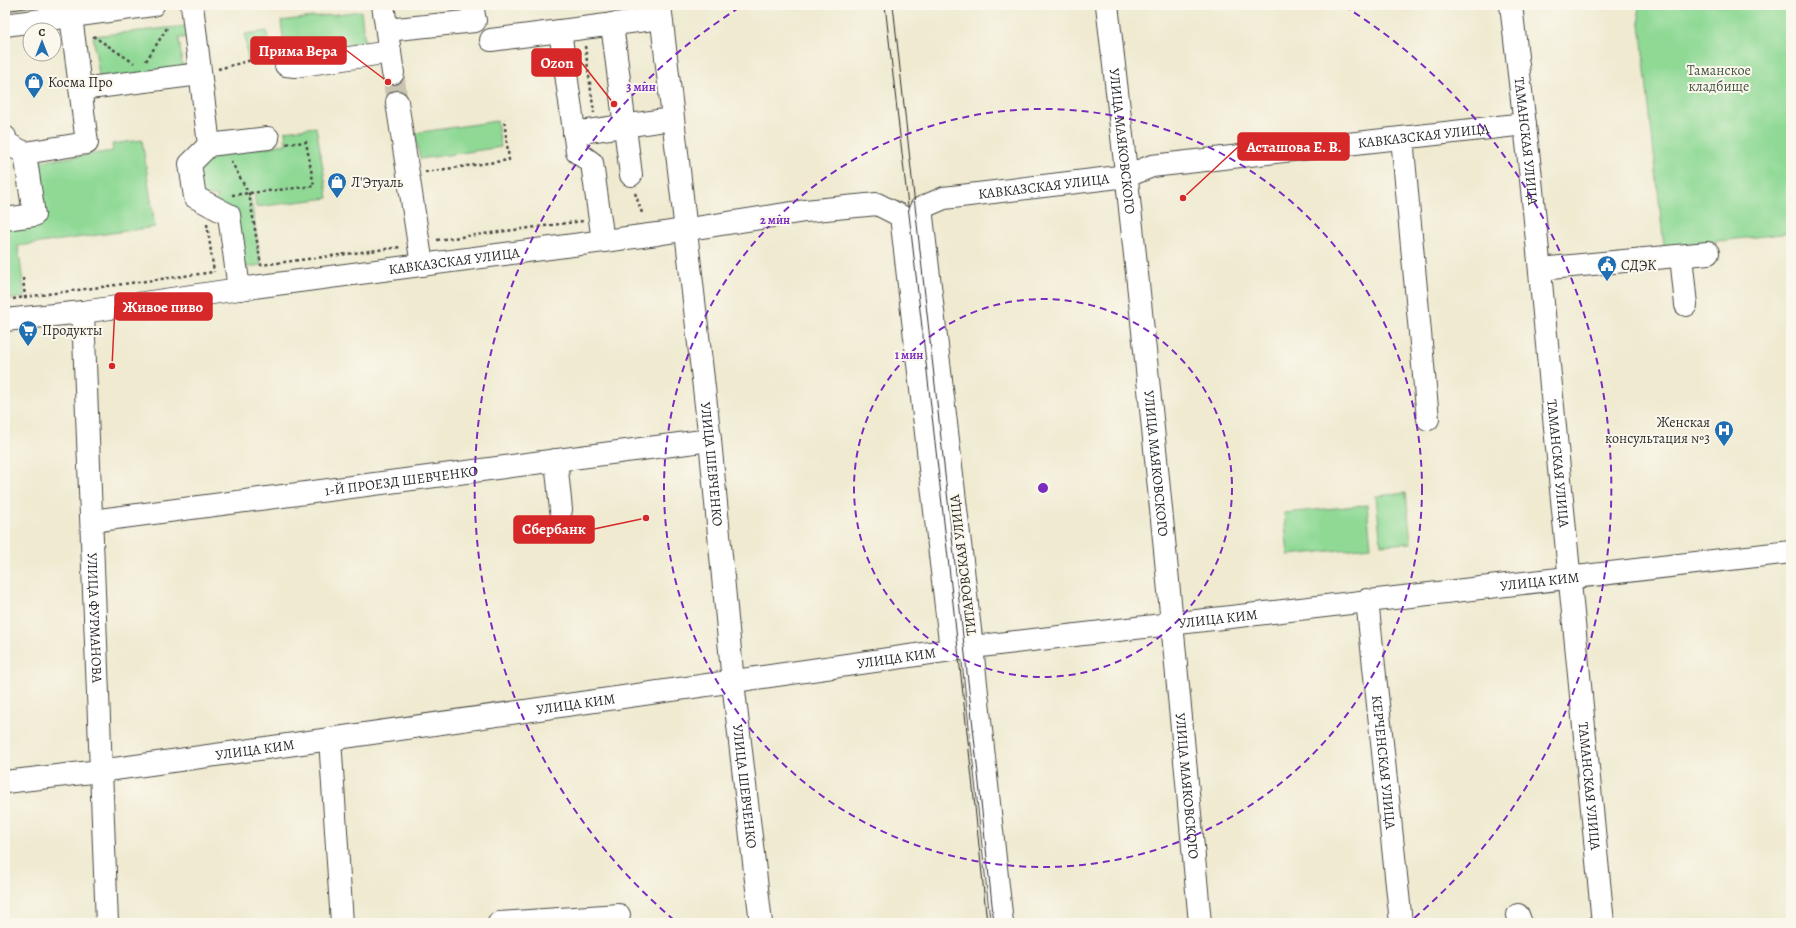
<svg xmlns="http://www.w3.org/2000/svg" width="1796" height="928" viewBox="0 0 1796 928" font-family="Alegreya,serif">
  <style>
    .green { fill: #8fd995; stroke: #5d8260 }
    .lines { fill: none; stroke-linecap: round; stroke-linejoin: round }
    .minor-tunnel { stroke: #c8c4af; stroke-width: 22; stroke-dasharray: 22 11; stroke-linecap: butt }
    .minor-casing { stroke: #484844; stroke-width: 24 }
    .major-casing { stroke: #484844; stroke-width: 24 }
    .path { stroke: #484844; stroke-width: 2.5; stroke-dasharray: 3 3; stroke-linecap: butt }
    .minor { stroke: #fff; stroke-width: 22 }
    .major { stroke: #fff; stroke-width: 22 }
    .tram { stroke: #2b2b2b; stroke-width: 1 }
    .ring { fill: none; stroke: #7b2cbf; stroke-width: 2; stroke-dasharray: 7 5 }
    .labels { text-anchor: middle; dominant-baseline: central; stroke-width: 4; stroke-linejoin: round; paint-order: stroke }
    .park-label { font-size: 14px; fill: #445646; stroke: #fbf7ec }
    .poi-label { font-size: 14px; fill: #2b2b2b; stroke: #fbf7ec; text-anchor: start }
    .street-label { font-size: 14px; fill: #2b2b2b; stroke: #fbf7ec }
    .centre { fill: #7b2cbf; stroke: #fbf7ec; stroke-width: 2 }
    .ring-label { font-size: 12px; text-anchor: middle; font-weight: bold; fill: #7b2cbf; stroke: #fbf7ec; stroke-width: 4; stroke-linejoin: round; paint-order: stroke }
    .leader { fill: none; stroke: #d62828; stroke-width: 1.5 }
    .callout-dot { fill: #d62828; stroke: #fbf7ec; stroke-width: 1.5 }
    .callout { fill: #d62828; stroke: #d62828; stroke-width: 1.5 }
    .callout-label { font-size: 15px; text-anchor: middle; font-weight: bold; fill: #fff }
  </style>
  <rect width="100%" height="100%" fill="#fbf7ec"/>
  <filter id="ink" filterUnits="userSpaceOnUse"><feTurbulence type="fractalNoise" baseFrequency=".025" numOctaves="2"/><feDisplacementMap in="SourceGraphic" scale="8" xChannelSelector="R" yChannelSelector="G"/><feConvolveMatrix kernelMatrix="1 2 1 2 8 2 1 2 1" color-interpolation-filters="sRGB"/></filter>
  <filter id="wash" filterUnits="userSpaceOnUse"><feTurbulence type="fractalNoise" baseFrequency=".012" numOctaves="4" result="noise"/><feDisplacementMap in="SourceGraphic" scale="16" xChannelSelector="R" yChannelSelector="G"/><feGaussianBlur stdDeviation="0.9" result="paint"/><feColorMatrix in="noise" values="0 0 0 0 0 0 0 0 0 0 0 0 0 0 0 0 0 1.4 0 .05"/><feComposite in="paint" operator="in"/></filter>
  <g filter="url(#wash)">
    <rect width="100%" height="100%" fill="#efead0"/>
    <g class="green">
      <polygon points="1638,5 1791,5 1791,233 1664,247"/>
      <polygon points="361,11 365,44 285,54 281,21"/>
      <polygon points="195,25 196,37 179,38 182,65 199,63 101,87 93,36"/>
      <polygon points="267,31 270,58 248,61 245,34"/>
      <polygon points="497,121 501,147 420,159 415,133"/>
      <polygon points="316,127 328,198 256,207 254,193 250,194 261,265 236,269 229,215 212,206 218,196 195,197 190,164 209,145 256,149 286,144 285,131"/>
      <polygon points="142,140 155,227 18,246 25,297 5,300 5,228 39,223 31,163 113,151 112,144"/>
      <polygon points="1406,493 1411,543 1381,545 1376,496"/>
      <polygon points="1367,505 1371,547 1288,555 1284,513"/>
    </g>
  </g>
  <g filter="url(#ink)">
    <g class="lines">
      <polyline class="minor-tunnel" points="393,73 397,102"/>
      <defs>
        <g id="minor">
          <polyline points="192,5 209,145"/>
          <polyline points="383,5 393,73"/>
          <path id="s1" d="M660,5l50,435 23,242 28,241"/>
          <path id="s2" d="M1107,5c36,305 65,612 93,918"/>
          <path id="s3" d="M1511,5l19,164 73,754"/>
          <polyline points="612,24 631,175"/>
          <polyline points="387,30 475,21 472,5"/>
          <polyline points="560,31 577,152 592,163 603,241"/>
          <polyline points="491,40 661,18"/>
          <polyline points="286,65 295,66 390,52"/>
          <polyline points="81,89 200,74"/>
          <polyline points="397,102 422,265"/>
          <polyline points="574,133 672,119"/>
          <polyline points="5,137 6,143 25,153"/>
          <polyline points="1402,138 1428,419"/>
          <polyline points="5,219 34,215 25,153 87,143 71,16"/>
          <polyline points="1681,256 1686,305"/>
          <polyline points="1540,269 1708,253"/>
          <polyline points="239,289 229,215 195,197 190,164 209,145 268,138"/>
          <path id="s4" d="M83,312l24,611"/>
          <path id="s5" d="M5,320l78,-8 156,-23 418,-55 148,-23 72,-7 24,12 50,434"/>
          <polyline points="556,460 561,510"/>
          <path id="s6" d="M92,521l618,-81"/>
          <path id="s7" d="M1367,600l34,323"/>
          <polyline points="330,739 342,923"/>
          <path id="s8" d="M5,782l95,-11 230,-32 642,-92 819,-95"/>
          <polyline points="1518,915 1521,923"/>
          <polyline points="499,923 619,915"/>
          <path id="s9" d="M1002,923l-30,-276 -51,-439 23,-10 183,-22 25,-10 373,-42"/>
        </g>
        <polyline id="major" points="5,25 153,5"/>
      </defs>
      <use href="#minor" class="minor-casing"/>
      <use href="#major" class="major-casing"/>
      <g class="path">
        <polyline points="93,36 134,63"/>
        <polyline points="585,46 594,113"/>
        <polyline points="146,61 167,28"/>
        <polyline points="218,69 248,61 270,58"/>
        <polyline points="231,161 249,194 261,265 401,247"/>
        <polyline points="425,172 509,160 504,119"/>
        <polyline points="635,193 642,213"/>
        <polyline points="232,195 314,186 306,142 285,144"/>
        <polyline points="207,224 214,272"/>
        <polyline points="437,240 583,221"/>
        <polyline points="23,278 25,297 214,272"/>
        <polyline points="13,299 25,297"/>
      </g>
      <use href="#minor" class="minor"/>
      <use href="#major" class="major"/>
      <g class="tram">
        <path d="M885,5c35,306 71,612 102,918"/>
        <path d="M893,5c33,306 69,612 101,918"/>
        <polyline points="5,11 46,5"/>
      </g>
    </g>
  </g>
  <g class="ring">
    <circle cx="1043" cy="488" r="189"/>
    <circle cx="1043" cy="488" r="379"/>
    <path d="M674 920A568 568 0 0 1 742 6M1344 6A568 568 0 0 1 1412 920"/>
  </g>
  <defs>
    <symbol id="shop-pin" viewBox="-11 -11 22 30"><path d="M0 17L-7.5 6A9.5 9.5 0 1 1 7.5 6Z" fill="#1f6fb2" stroke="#fbf7ec"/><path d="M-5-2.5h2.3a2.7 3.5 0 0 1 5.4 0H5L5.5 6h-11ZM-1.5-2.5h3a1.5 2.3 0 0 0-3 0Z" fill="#fff"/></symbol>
    <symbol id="civic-pin" viewBox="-11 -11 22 30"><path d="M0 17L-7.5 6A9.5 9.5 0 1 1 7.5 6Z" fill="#1f6fb2" stroke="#fbf7ec"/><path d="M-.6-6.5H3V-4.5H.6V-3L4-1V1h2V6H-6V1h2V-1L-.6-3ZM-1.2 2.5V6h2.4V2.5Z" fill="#fff"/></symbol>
    <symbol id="supermarket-pin" viewBox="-11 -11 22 30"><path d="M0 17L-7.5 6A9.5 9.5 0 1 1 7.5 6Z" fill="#1f6fb2" stroke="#fbf7ec"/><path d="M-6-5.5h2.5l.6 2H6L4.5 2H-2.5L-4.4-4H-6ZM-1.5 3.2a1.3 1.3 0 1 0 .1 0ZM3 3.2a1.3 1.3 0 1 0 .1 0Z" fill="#fff"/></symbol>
    <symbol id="hospital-pin" viewBox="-11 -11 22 30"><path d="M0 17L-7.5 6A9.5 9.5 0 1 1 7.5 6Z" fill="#1f6fb2" stroke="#fbf7ec"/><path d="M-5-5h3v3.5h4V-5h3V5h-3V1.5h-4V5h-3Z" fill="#fff"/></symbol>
  </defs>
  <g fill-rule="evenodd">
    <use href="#shop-pin" x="23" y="71" width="22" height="30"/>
    <use href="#shop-pin" x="326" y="171" width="22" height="30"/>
    <use href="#civic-pin" x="1596" y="254" width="22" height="30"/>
    <use href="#supermarket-pin" x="17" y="319" width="22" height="30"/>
    <use href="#hospital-pin" x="1713" y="419" width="22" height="30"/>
  </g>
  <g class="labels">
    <g class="park-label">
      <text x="1719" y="70">Таманское<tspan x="1719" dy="16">кладбище</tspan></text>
    </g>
    <g class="poi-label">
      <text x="48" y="82">Косма Про</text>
      <text x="351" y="182">Л'Этуаль</text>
      <text x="1621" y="265">СДЭК</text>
      <text x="42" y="330">Продукты</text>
      <text x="1710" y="422" text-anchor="end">Женская<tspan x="1710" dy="16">консультация №3</tspan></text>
    </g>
    <g class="street-label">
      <text stroke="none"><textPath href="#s9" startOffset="1229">КАВКАЗСКАЯ УЛИЦА</textPath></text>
      <text stroke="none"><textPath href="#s3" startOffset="137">ТАМАНСКАЯ УЛИЦА</textPath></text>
      <text stroke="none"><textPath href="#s2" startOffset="137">УЛИЦА МАЯКОВСКОГО</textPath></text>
      <text stroke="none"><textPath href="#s9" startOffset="845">КАВКАЗСКАЯ УЛИЦА</textPath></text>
      <text stroke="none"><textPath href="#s5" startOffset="453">КАВКАЗСКАЯ УЛИЦА</textPath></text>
      <text stroke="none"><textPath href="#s1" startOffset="462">УЛИЦА ШЕВЧЕНКО</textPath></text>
      <text stroke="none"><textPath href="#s2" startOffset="461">УЛИЦА МАЯКОВСКОГО</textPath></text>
      <text stroke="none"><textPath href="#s3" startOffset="461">ТАМАНСКАЯ УЛИЦА</textPath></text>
      <text stroke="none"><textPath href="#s6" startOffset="312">1-Й ПРОЕЗД ШЕВЧЕНКО</textPath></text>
      <text transform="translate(963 565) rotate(-97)">ТИТАРОВСКАЯ УЛИЦА</text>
      <text stroke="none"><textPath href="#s8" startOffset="1548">УЛИЦА КИМ</textPath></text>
      <text stroke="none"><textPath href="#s4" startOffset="306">УЛИЦА ФУРМАНОВА</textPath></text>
      <text stroke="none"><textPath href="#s8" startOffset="1224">УЛИЦА КИМ</textPath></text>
      <text stroke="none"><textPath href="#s8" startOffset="900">УЛИЦА КИМ</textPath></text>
      <text stroke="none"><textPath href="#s8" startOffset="576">УЛИЦА КИМ</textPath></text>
      <text stroke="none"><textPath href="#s8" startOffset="252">УЛИЦА КИМ</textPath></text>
      <text stroke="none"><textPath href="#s7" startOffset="163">КЕРЧЕНСКАЯ УЛИЦА</textPath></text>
      <text stroke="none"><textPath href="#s1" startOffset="786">УЛИЦА ШЕВЧЕНКО</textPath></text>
      <text stroke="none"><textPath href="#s2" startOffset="785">УЛИЦА МАЯКОВСКОГО</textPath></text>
      <text stroke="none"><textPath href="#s3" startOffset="785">ТАМАНСКАЯ УЛИЦА</textPath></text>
    </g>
  </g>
  <circle cx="1043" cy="488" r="6" class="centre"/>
  <g class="ring-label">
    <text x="641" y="91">3 мин</text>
    <text x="775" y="224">2 мин</text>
    <text x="909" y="359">1 мин</text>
  </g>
  <path class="leader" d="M388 82L346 50M614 104L581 62M1183 198L1238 147M112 366L115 306M646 518L594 529"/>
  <g class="callout-dot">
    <circle cx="388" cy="82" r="4"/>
    <circle cx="614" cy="104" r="4"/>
    <circle cx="1183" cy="198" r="4"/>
    <circle cx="112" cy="366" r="4"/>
    <circle cx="646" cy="518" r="4"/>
  </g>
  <g class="callout">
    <rect x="251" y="37" width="95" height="27" rx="4"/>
    <rect x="532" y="49" width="49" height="27" rx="4"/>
    <rect x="1238" y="133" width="111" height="27" rx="4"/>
    <rect x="115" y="293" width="97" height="27" rx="4"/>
    <rect x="514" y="516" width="80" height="27" rx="4"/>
  </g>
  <g class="callout-label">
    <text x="298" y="56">Прима Вера</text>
    <text x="557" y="68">Ozon</text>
    <text x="1294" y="152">Асташова Е. В.</text>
    <text x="163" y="312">Живое пиво</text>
    <text x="554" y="534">Сбербанк</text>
  </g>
  <rect width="1796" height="928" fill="none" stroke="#fbf7ec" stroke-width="20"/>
  <g transform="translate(42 42)"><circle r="19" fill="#fbf7ec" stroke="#a8a59f"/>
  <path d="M0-3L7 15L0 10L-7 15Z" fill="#1f6fb2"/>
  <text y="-6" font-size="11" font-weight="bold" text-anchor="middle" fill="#2b2b2b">С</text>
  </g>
</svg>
